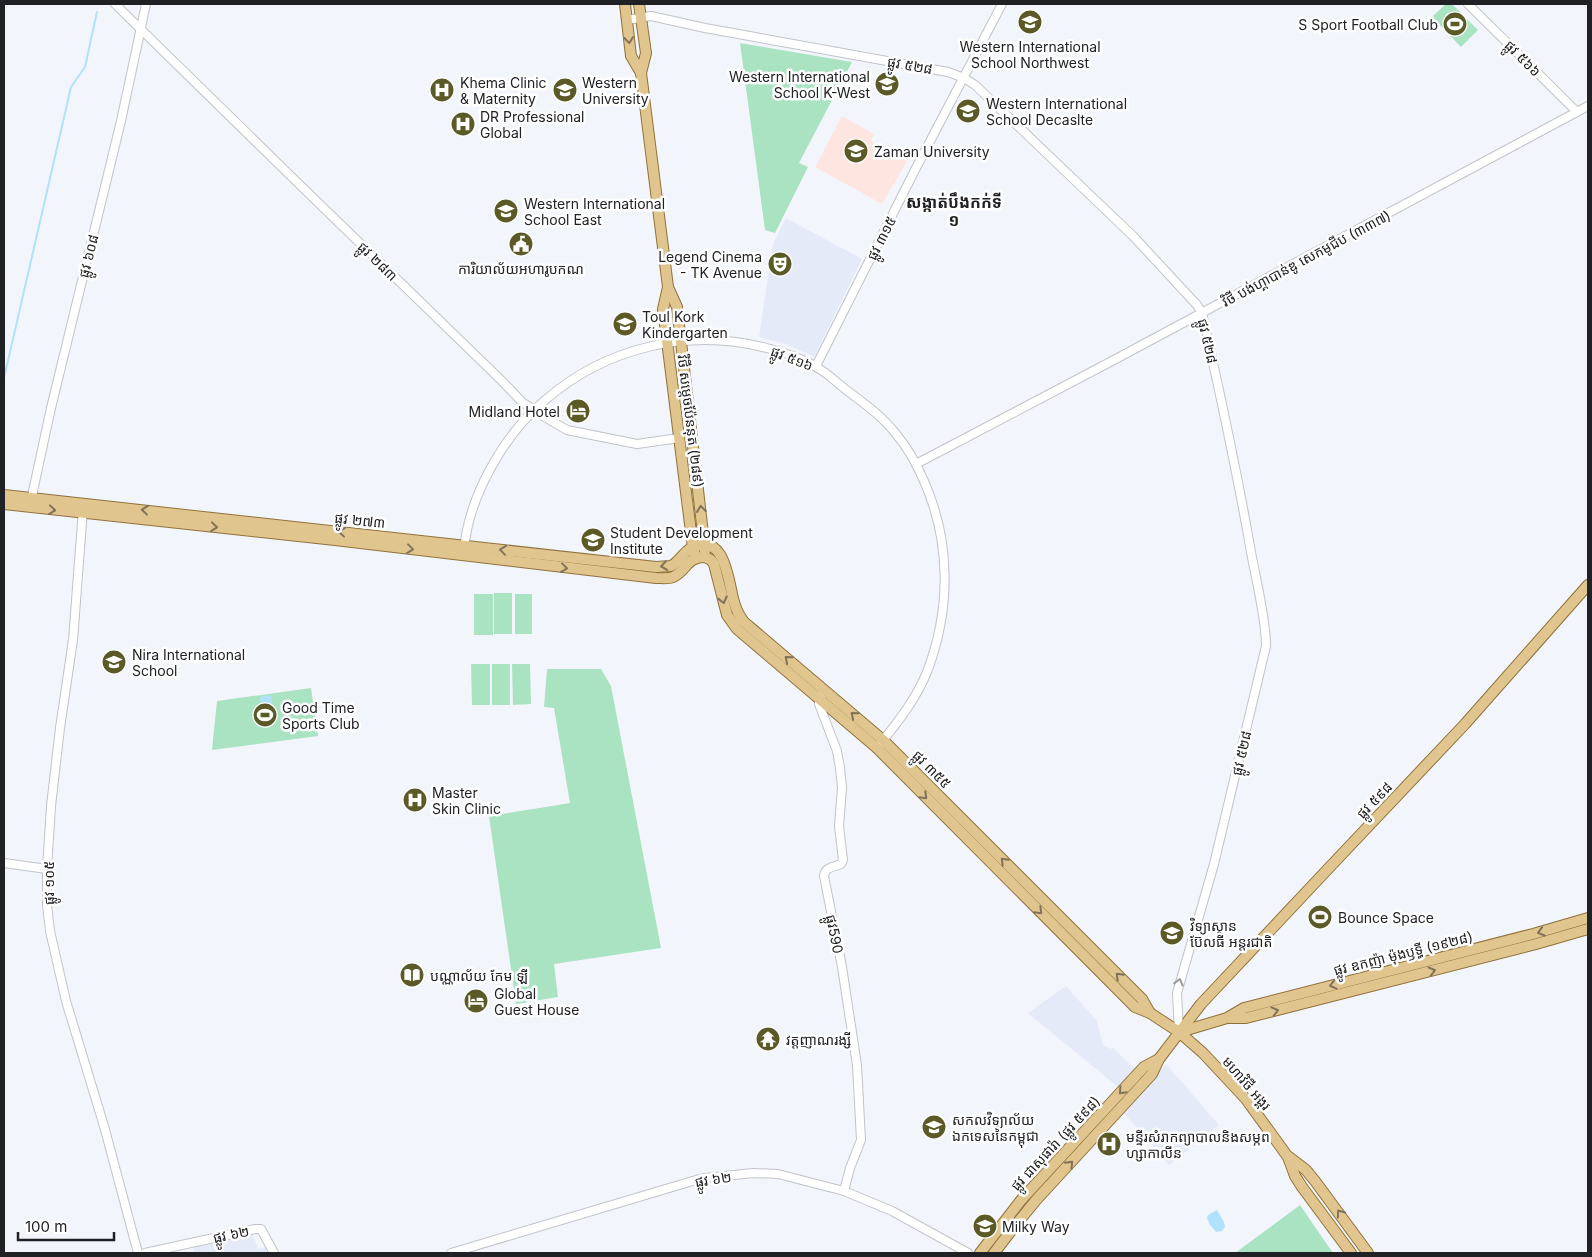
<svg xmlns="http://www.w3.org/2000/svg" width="1592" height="1257" viewBox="0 0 1592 1257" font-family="Inter,'Noto Sans Khmer',sans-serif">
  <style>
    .built { fill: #e5eaf8 }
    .education { fill: #ffe5df }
    .green { fill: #aae3c1 }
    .water { fill: #b0e1fe }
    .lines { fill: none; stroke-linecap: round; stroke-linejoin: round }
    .stream { stroke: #b0e1fe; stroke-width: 2 }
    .minor-casing { stroke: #c1c3ca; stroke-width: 10 }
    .major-casing { stroke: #907239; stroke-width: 12 }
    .minor { stroke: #fff; stroke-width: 8 }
    .major { stroke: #e1c58f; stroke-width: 10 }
    .oneway { stroke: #80735a }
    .oneway2 { stroke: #9b9b9c }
    .labels { text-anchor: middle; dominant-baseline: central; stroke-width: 5; stroke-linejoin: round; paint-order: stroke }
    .poi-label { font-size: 14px; fill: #202124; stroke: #fff; text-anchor: start }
    .street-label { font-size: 14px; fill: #202124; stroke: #fff }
    .quarter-label { font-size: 16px; font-weight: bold; fill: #202124; stroke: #fff }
  </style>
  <rect width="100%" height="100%" fill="#f3f5fc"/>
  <g class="built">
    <polygon points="786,218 862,259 814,357 786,344 759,337 773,244"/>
    <polygon points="1066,986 1097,1021 1103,1045 1111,1049 1113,1048 1136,1070 1118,1087 1028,1013"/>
    <polygon points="1166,1064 1219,1125 1169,1165 1122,1111"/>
    <polygon points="251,1230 258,1249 266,1247 268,1253 195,1253 192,1244"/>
  </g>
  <polygon class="education" points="842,116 874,134 871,141 907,161 882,204 815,167"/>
  <g class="green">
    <polygon points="1446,4 1452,4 1478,30 1461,47 1432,17"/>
    <polygon points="740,43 852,62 799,163 808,167 775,233 765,230"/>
    <rect x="494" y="593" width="18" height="41"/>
    <rect x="474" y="594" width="19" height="41"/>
    <rect x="515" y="594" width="17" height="40"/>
    <polygon points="471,664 490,664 490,705 472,705"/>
    <rect x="492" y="664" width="18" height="41"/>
    <polygon points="512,664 530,664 531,704 513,705"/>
    <polygon points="547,669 601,669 611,686 661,948 554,964 558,997 516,1004 489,816 570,803 554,708 544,707"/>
    <polygon points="311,688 318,736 212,750 217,701"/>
    <polygon points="1300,1205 1333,1253 1235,1253"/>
  </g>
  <g class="water">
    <polygon points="271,695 274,716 263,717 260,697"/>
    <polygon points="1217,1210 1224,1222 1225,1227 1222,1231 1216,1232 1210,1225 1207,1218 1208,1215"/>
  </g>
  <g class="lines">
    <polyline class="stream" points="4,378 71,87 85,67 97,12"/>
    <defs>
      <g id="minor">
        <polyline points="115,4 301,186 502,381 522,402 543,416 567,430 637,444 679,438"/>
        <polyline points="1468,4 1577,112"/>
        <path d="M627,20l24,-4 54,12 243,44 16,6 11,7 158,151 64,69 5,8c18,80 35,159 49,239 5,28 15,66 15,94l-52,218 -37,129 2,39"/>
        <polyline points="816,366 916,168 1002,4"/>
        <polyline points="916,464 1112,361 1588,106"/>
        <polyline points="32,503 33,491 51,408 121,121 146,4"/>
        <polyline points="83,509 73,640 60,728 51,806 47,869 47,905 50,931 66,1001 104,1126 138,1253"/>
        <path d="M464,551c4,-54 40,-116 80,-150 62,-54 145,-74 226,-52 15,4 33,9 46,18 12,6 22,17 33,25 17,13 34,25 47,42 12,14 21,31 28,47 27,61 27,128 3,191 -11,27 -29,50 -47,72"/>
        <path d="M821,696l-2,2v6l18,47 3,17 2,20 -3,38 4,34 -2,4c-7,3 -16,3 -17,12l18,91 15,98 4,75 -11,28 -6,23"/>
        <polyline points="4,863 47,869"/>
        <polyline points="145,1253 255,1229 261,1229 274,1253"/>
        <polyline points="451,1253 696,1180 705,1178 753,1173 778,1174 844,1191 892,1211 968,1253"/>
      </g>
      <g id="major">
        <polyline points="625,4 631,56 641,73"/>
        <polyline points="639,4 646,53 641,73 668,287 677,307 705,551"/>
        <polyline points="668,287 663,309 693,548 695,554"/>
        <path d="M4,495l652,72 15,-1c8,-4 12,-13 20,-18 35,-17 37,34 43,54 2,7 5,14 10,20l139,118 259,259 8,14"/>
        <path d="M4,504l331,36 321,38c6,0 12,1 17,-1 14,-6 13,-20 32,-20"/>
        <polyline points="705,557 711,560 714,564 727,615 737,629 877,748 1135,1007 1150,1013 1179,1032 1203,1053 1246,1099 1288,1157 1295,1176 1302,1187 1351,1253"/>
        <polyline points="1228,1018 1246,1018 1536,944 1588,929"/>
        <polyline points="1180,1032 1227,1018 1244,1008 1533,934 1588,918"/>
        <polyline points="1289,1157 1306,1170 1315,1181 1368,1253"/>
        <polyline points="980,1253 1022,1199 1144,1067 1159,1059"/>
        <polyline points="994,1253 1014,1227 1037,1199 1152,1074 1159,1059 1201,1004 1326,871 1465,724 1588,585"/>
      </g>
    </defs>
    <use href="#minor" class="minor-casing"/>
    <use href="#major" class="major-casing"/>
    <use href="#minor" class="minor"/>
    <use href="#major" class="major"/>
  </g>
  <defs><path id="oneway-chevron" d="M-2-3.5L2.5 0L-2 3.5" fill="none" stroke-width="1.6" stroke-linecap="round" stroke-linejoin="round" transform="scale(1.25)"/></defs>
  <g class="oneway">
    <use href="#oneway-chevron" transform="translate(629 40) rotate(83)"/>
    <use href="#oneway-chevron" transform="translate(701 509) rotate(-97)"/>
    <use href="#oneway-chevron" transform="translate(52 510) rotate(6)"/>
    <use href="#oneway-chevron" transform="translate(145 510) rotate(-174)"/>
    <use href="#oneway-chevron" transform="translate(214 527) rotate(6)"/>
    <use href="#oneway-chevron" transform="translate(342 532) rotate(-174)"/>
    <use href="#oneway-chevron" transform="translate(410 549) rotate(7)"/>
    <use href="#oneway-chevron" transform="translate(503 550) rotate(-173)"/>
    <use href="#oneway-chevron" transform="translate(664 566) rotate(172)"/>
    <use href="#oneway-chevron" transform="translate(564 568) rotate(7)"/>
    <use href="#oneway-chevron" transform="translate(723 600) rotate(76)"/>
    <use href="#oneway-chevron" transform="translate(788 659) rotate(-140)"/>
    <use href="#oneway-chevron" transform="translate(854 715) rotate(-140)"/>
    <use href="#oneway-chevron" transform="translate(924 796) rotate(45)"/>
    <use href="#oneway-chevron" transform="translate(1004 861) rotate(-135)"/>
    <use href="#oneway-chevron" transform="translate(1039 911) rotate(45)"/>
    <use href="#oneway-chevron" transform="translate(1541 932) rotate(164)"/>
    <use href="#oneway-chevron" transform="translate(1432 971) rotate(-14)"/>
    <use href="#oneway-chevron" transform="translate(1119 976) rotate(-135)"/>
    <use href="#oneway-chevron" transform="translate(1333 985) rotate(166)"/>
    <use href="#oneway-chevron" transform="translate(1275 1011) rotate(-14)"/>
    <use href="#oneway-chevron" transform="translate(1122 1091) rotate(133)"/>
    <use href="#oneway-chevron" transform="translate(1070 1164) rotate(-47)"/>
    <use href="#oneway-chevron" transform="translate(1340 1213) rotate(-125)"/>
  </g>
  <use class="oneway2" href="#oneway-chevron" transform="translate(1179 982) rotate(-76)"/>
  <defs>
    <symbol id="school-disc" viewBox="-11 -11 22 22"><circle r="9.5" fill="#5b5a27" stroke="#fff"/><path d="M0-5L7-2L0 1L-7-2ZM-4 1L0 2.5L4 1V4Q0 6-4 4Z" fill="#fff"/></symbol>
    <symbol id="stadium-disc" viewBox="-11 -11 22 22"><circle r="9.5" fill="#5b5a27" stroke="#fff"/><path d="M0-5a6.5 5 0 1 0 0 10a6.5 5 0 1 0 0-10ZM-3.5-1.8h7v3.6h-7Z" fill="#fff"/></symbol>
    <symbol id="hospital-disc" viewBox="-11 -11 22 22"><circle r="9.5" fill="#5b5a27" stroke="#fff"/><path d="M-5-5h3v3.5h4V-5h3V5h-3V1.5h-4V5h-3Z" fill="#fff"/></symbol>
    <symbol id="university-disc" viewBox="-11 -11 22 22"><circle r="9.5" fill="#5b5a27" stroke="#fff"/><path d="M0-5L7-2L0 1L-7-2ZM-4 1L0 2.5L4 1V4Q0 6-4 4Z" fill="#fff"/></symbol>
    <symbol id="civic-disc" viewBox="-11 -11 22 22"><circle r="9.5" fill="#5b5a27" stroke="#fff"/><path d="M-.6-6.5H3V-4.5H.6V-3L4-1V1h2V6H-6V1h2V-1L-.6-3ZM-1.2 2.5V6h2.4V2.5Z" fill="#fff"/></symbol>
    <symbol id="theatre-disc" viewBox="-11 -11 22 22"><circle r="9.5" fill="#5b5a27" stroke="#fff"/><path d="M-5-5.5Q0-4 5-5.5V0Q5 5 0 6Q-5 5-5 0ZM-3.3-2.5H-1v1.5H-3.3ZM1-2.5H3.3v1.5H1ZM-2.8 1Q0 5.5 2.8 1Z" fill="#fff"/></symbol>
    <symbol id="hotel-disc" viewBox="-11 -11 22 22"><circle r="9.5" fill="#5b5a27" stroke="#fff"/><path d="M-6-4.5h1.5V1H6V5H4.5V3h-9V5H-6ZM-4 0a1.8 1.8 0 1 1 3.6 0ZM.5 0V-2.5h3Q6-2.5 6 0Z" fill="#fff"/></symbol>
    <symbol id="library-disc" viewBox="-11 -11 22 22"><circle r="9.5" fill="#5b5a27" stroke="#fff"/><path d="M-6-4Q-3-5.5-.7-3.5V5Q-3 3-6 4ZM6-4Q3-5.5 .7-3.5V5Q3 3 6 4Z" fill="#fff"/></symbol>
    <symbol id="temple-disc" viewBox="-11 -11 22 22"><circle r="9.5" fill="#5b5a27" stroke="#fff"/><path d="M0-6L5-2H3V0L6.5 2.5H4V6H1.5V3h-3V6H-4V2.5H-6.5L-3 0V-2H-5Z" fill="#fff"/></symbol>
  </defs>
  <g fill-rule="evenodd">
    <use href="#school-disc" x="1016" y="8" width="28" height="28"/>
    <use href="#stadium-disc" x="1441" y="10" width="28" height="28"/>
    <use href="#school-disc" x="873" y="70" width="28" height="28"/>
    <use href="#hospital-disc" x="428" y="76" width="28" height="28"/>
    <use href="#school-disc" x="551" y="76" width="28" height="28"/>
    <use href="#school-disc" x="954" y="97" width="28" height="28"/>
    <use href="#hospital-disc" x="449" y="110" width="28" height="28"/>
    <use href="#university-disc" x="842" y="137" width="28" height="28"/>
    <use href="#school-disc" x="492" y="197" width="28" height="28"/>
    <use href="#civic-disc" x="507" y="230" width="28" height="28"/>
    <use href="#theatre-disc" x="766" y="250" width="28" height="28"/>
    <use href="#school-disc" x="611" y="310" width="28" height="28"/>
    <use href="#hotel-disc" x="564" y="397" width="28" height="28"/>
    <use href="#university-disc" x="579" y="526" width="28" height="28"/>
    <use href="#school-disc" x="100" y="648" width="28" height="28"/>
    <use href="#stadium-disc" x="251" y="701" width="28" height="28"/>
    <use href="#hospital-disc" x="401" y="786" width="28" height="28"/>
    <use href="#stadium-disc" x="1306" y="903" width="28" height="28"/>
    <use href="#school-disc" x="1158" y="919" width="28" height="28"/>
    <use href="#library-disc" x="398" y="961" width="28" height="28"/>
    <use href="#hotel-disc" x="462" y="987" width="28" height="28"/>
    <use href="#temple-disc" x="754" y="1025" width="28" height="28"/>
    <use href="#university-disc" x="920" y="1113" width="28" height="28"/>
    <use href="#hospital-disc" x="1095" y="1130" width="28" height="28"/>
    <use href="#school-disc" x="971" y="1212" width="28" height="28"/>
  </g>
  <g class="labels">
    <g class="poi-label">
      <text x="1438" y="24" text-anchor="end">S Sport Football Club</text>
      <text x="1030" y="46" text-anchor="middle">Western International<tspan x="1030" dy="16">School Northwest</tspan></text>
      <text x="870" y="76" text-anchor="end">Western International<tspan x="870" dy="16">School K-West</tspan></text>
      <text x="460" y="82">Khema Clinic<tspan x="460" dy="16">&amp; Maternity</tspan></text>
      <text x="582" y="82">Western<tspan x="582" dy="16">University</tspan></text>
      <text x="986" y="103">Western International<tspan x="986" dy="16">School Decaslte</tspan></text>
      <text x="480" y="116">DR Professional<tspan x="480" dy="16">Global</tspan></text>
      <text x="874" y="151">Zaman University</text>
      <text x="524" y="203">Western International<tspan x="524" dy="16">School East</tspan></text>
      <text x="762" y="256" text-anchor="end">Legend Cinema<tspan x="762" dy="16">- TK Avenue</tspan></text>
      <text x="521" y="268" text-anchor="middle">ការិយាល័យអហារូបកណ</text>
      <text x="642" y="316">Toul Kork<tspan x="642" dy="16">Kindergarten</tspan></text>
      <text x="560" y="411" text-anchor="end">Midland Hotel</text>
      <text x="610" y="532">Student Development<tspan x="610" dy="16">Institute</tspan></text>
      <text x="132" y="654">Nira International<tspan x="132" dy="16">School</tspan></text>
      <text x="282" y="707">Good Time<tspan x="282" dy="16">Sports Club</tspan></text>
      <text x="432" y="792">Master<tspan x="432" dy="16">Skin Clinic</tspan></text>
      <text x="1338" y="917">Bounce Space</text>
      <text x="1190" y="925">វិទ្យាស្ថាន<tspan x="1190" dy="16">ប៊ែលធី អន្ដរជាតិ</tspan></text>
      <text x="430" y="975">បណ្ណាល័យ កែម ឡី</text>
      <text x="494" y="993">Global<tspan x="494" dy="16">Guest House</tspan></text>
      <text x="786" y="1039">វត្តញាណរង្សី</text>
      <text x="952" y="1119">សកលវិទ្យាល័យ<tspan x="952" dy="16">ឯកទេសនៃកម្ពុជា</tspan></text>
      <text x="1126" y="1136">មន្ទីរសំរាកព្យាបាលនិងសម្ភព<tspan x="1126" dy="16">ហ្សាកាលីន</tspan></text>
      <text x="1002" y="1226">Milky Way</text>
    </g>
    <g class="street-label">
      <text transform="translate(1523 58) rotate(45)">ផ្លូវ ៥៦៦</text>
      <text transform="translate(910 65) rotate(10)">ផ្លូវ ៥២៨</text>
      <text transform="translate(881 238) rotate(-63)">ផ្លូវ ៣១៥</text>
      <text transform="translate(88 256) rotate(-76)">ផ្លូវ ៦០៨</text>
      <text transform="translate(1306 258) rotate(-28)">វិថី បង់ហ្គាបាន់ឌូ សេកមូជីប (៣៣៧)</text>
      <text transform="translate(378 261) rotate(44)">ផ្លូវ ២៨៣</text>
      <text transform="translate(1208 341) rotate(77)">ផ្លូវ ៥២៨</text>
      <text transform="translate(792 358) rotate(21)">ផ្លូវ ៥១៦</text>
      <text transform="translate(691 421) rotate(83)">វិថី សម្តេចប៉ែននុត (២៨៩)</text>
      <text transform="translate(360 520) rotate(6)">ផ្លូវ ២៧៣</text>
      <text transform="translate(1241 753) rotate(-77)">ផ្លូវ ៥២៨</text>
      <text transform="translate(932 769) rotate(45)">ផ្លូវ ៣៥៥</text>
      <text transform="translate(1374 800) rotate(-46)">ផ្លូវ ៥៩៨</text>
      <text transform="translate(48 883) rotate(-90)">ផ្លូវ ១០៥</text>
      <text transform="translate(835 934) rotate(79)">ផ្លូវ590</text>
      <text transform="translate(1403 953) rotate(-14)">ផ្លូវ ឧកញ៉ា ម៉ុងឫទ្ធី (១៩២៨)</text>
      <text transform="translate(1247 1083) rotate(49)">មហាវិថី អង្គរ</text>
      <text transform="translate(1055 1143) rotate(-47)">ផ្លូវ ជាសុផារ៉ា (ផ្លូវ ៥៩៨)</text>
      <text transform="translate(713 1179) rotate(-9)">ផ្លូវ ៦២</text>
      <text transform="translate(231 1234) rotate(-12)">ផ្លូវ ៦២</text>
    </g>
    <g class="quarter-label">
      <text x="954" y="202">សង្កាត់បឹងកក់ទី<tspan x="954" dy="18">១</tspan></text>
    </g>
  </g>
  <rect width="1592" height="1257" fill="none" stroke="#202124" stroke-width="10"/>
  <path d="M18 1232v8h96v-8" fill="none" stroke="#202124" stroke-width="2.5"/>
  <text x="25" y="1232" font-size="15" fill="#202124" stroke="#ffffff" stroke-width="4" paint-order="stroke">100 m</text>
</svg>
